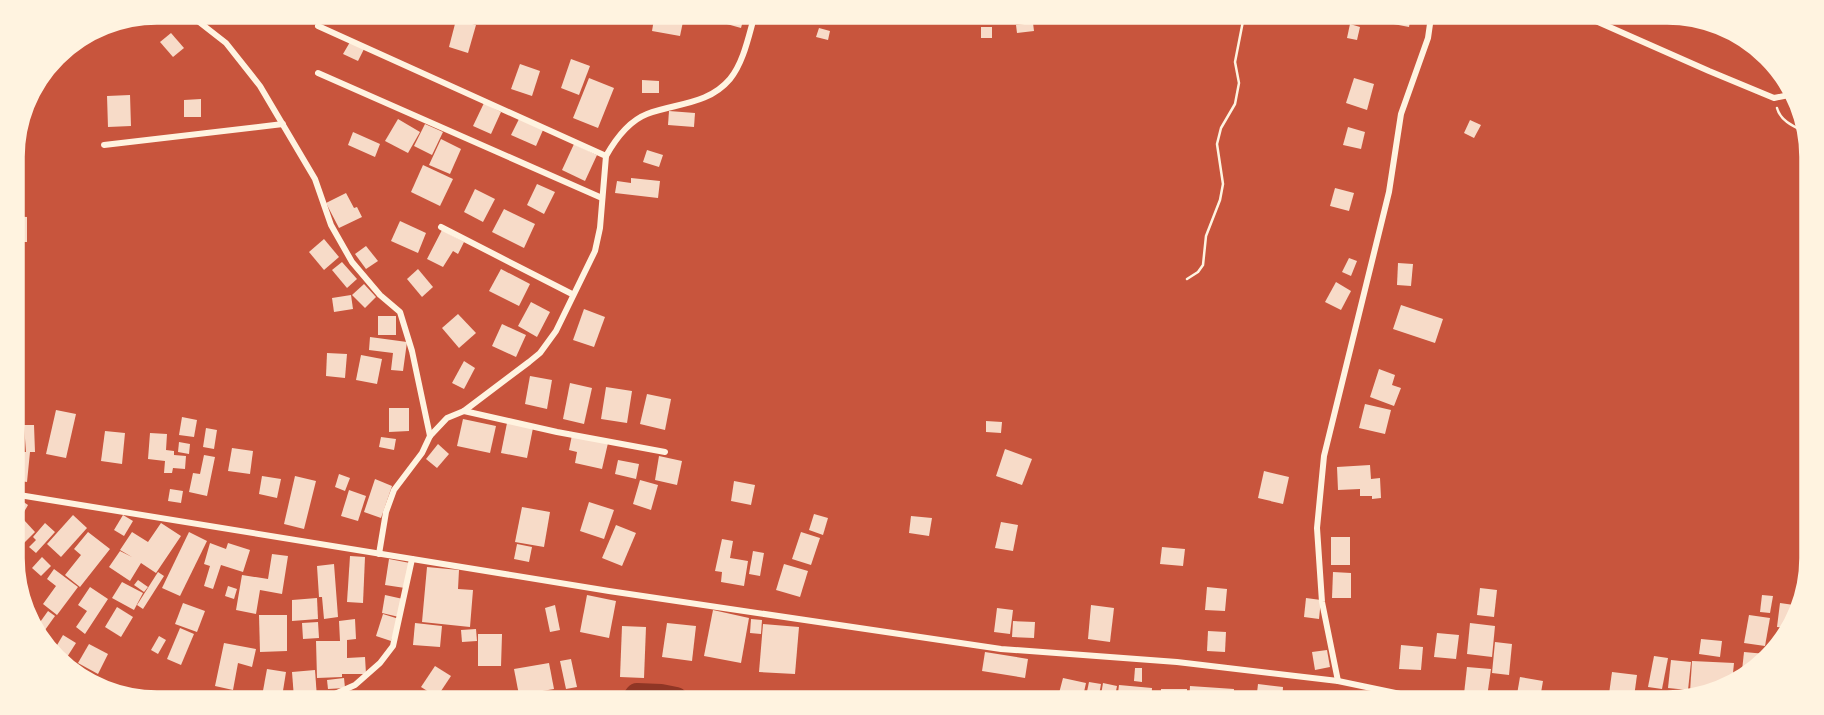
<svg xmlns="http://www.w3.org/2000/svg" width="1824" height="715" viewBox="0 0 1824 715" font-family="'Libre Baskerville',serif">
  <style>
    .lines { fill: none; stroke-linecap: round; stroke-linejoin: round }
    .river { stroke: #8f3625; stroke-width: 24 }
    .building { fill: #f7dbc8 }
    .path { stroke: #fff3e0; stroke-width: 2.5 }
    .minor { stroke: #fff3e0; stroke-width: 6 }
    .rim { fill: none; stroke: #fff3e0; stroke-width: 3.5 }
  </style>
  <rect width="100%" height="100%" fill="#c8553d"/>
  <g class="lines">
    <polyline class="river" points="634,699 637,695 661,696 676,699"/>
  </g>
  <g class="building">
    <polygon points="386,12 412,12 409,22 386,15"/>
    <polygon points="655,13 684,17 680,36 652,31"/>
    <polygon points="719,13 745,13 741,28 716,21"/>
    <polygon points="1384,17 1411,17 1409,27 1383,22"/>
    <polygon points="456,20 476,25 468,53 449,47"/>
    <polygon points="1033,23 1034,31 1017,33 1016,25"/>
    <polygon points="1350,24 1360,27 1357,40 1347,38"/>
    <rect x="981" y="27" width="11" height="11"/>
    <polygon points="819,28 830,31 828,40 816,37"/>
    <polygon points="171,33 184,48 173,57 160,42"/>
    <polygon points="350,42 364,49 358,61 343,54"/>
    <polygon points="571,59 590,66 579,95 561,88"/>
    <polygon points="520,64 540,71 532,96 511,89"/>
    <polygon points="589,78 614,88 598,128 573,118"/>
    <polygon points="1354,78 1374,84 1367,110 1346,103"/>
    <polygon points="642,80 659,81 659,93 642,93"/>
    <polygon points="130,95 131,126 108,127 107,96"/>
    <polygon points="201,99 201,117 184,117 184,100"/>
    <polygon points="484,103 501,112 491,134 473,126"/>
    <polygon points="669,111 695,113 694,127 668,125"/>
    <polygon points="398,119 420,132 408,153 385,141"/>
    <polygon points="519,119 543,130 536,146 511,135"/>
    <polygon points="1470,120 1481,125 1474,138 1464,133"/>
    <polygon points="425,124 443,132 432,155 414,146"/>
    <polygon points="1348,127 1365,132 1361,149 1343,145"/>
    <polygon points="353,132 380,144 375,157 348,145"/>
    <polygon points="441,139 461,149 450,174 429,165"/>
    <polygon points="574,144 597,155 585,181 562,170"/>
    <polygon points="647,150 663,155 659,167 643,162"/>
    <polygon points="423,165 453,179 440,206 411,192"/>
    <polygon points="631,178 660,181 658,198 615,193 617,181 631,183"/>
    <polygon points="537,184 555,192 544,214 527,205"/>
    <polygon points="1335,188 1354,193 1349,211 1330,206"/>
    <polygon points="475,189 495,199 483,222 464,212"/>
    <polygon points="346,193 354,208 357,207 362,217 339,228 326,203"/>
    <polygon points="504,209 535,224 524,248 492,232"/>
    <polygon points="11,216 27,217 27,242 11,242"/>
    <polygon points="400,221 426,233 418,253 391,241"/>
    <polygon points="442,230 464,242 458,254 453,251 443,267 427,259"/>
    <polygon points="324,239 339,257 324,270 309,252"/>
    <polygon points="366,246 378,261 366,269 355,254"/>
    <polygon points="1349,258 1357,261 1351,276 1342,272"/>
    <polygon points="342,262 357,279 347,288 332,270"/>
    <polygon points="1398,263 1413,264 1411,286 1397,285"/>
    <polygon points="418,269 433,287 422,297 407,279"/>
    <polygon points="501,269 530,284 519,306 489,291"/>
    <polygon points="1336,282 1351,291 1341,310 1325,302"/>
    <polygon points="364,284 376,297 365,308 352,295"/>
    <polygon points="351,295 353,309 334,312 332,298"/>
    <polygon points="531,302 550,312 537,337 518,326"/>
    <polygon points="1401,305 1443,319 1435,343 1393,329"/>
    <polygon points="584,309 605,317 594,347 573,340"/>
    <polygon points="458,314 476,333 459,348 442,328"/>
    <rect x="378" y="316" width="18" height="19"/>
    <polygon points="502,324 526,335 516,357 492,346"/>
    <polygon points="370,337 407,342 403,371 391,370 393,353 369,350"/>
    <polygon points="327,353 347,354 345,378 326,376"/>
    <polygon points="361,355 382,359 377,384 356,380"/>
    <polygon points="464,361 475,368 464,389 452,383"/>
    <polygon points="1379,369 1395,375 1392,385 1401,388 1394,406 1370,397"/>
    <polygon points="530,376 552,380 547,409 525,404"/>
    <polygon points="570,383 592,388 584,424 563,419"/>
    <polygon points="606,387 632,391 627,423 601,419"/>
    <polygon points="647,394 671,399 665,430 640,424"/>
    <polygon points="1365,404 1391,410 1385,434 1359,428"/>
    <polygon points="389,408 409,408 409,431 389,432"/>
    <polygon points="56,410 76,414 66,458 46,454"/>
    <polygon points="182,417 197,420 194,437 179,435"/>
    <polygon points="463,419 496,426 490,453 457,446"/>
    <polygon points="986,421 1002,422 1001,433 986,432"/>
    <polygon points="507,423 533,428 527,458 501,453"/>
    <polygon points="24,425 34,425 35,452 30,452 27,482 13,480 12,451 26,452"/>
    <polygon points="206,428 217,430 214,449 203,447"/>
    <polygon points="105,431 125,433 122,464 101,461"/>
    <polygon points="150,433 167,434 166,450 174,451 174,455 186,456 185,469 173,468 172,473 164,473 165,461 148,459"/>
    <polygon points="572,435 608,443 602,469 575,463 577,452 569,450"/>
    <polygon points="381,437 396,439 394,450 379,447"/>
    <polygon points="179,442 190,444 189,454 178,452"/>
    <polygon points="438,444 449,454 437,468 426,459"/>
    <polygon points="232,448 253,451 250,474 228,471"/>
    <polygon points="1005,449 1032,459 1022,485 996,476"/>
    <polygon points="204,455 215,457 207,496 189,492 193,473 200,474"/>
    <polygon points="659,456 682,461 677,485 655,480"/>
    <polygon points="618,460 639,464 636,479 615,474"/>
    <polygon points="1370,465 1371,479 1380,478 1381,498 1372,499 1372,496 1360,496 1360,489 1338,490 1337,467"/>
    <polygon points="1264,471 1289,477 1283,504 1258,498"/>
    <polygon points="339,474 350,478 345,491 335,487"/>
    <polygon points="262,476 281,479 277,498 259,494"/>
    <polygon points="295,476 316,481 304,529 284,524"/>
    <polygon points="375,479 392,486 381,518 364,512"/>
    <polygon points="640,480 658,485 651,510 633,504"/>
    <polygon points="734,481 755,485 751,505 731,501"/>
    <polygon points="170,489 183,491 181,503 168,501"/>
    <polygon points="349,490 366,496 358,521 341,516"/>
    <polygon points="19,499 28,505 20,519 13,514 13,508"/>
    <polygon points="589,502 614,510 604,539 580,531"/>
    <polygon points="522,507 550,512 544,547 515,542"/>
    <polygon points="814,514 828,518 823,535 809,530"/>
    <polygon points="73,515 87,528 61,557 47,544"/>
    <polygon points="123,515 133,521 124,536 114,530"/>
    <polygon points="911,516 932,518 929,536 909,533"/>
    <polygon points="24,520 35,532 18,549 13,544 13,531"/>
    <polygon points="1001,522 1018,525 1013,551 995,548"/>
    <polygon points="45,523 55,532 36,553 29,547 36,540 33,537"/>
    <polygon points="161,523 181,536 156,573 141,563 130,581 109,567 120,551 132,557 120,550 132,532 148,542"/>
    <polygon points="616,525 636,533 622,566 602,558"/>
    <polygon points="88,532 110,549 80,587 65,575 81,555 74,549"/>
    <polygon points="189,532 207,541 180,596 162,588"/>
    <polygon points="801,532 820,538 811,565 792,559"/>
    <rect x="1331" y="537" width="19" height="28"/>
    <polygon points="722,539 733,541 730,558 748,561 744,586 721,582 722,572 715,571"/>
    <polygon points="210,543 226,549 228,543 250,550 243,572 221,565 213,589 204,586 210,566 204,564"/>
    <polygon points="517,544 532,547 529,562 514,559"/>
    <polygon points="1162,547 1185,549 1183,566 1160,564"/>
    <polygon points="753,551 764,553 760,576 749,574"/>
    <polygon points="272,554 288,556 282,594 260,590 256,614 236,610 242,575 268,579"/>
    <polygon points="350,556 365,557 363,603 347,602"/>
    <polygon points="42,557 51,566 41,576 32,568"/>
    <polygon points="389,559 410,563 405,588 385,585"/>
    <polygon points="334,564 338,617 324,619 322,597 319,597 317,566"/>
    <polygon points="784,564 808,571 800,597 776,590"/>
    <polygon points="427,567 459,570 458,589 473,590 470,627 422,622"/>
    <polygon points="54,569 78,587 57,615 43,604 56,586 47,579"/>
    <polygon points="158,572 164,576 143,609 137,605"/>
    <polygon points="1333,572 1351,573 1351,598 1332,598"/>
    <polygon points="138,580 148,587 144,592 134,585"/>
    <polygon points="122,582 143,593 134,610 112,598"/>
    <polygon points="228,586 237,589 234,599 225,596"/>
    <polygon points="90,587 108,599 85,634 76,627 87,611 78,605"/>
    <polygon points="1207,587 1227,589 1225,611 1205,610"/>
    <polygon points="1480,588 1497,590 1494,617 1477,615"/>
    <polygon points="385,595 403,599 399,617 382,613"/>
    <polygon points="587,595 616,601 609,638 580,632"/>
    <polygon points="1762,595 1773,596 1770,613 1760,612"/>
    <polygon points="317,598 318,619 292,621 292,600"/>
    <polygon points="1306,598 1321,600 1319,619 1304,617"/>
    <polygon points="183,603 205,611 197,632 175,624"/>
    <polygon points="1780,603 1794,605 1791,626 1789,628 1777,627"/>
    <polygon points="555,605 560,630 550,632 545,608"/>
    <polygon points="1091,605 1114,608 1110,642 1088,639"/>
    <polygon points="117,607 133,617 121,637 105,627"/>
    <polygon points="997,608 1013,610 1010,634 994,632"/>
    <polygon points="713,610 749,618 741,663 704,656"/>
    <polygon points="48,611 55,616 45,630 38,625"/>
    <polygon points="383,614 399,619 391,641 376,636"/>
    <polygon points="259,615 287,615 287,651 260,652"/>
    <polygon points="1749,615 1770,618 1765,646 1744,643"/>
    <polygon points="355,619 356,639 347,640 347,658 365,657 366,674 342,674 342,677 317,678 316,641 340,641 339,621"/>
    <polygon points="751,619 762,620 761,634 750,633"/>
    <polygon points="1013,621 1035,622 1034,638 1012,637"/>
    <polygon points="318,622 319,638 303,639 302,623"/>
    <polygon points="415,623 442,626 440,647 413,645"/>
    <polygon points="667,623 696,626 692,661 662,657"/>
    <polygon points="1470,623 1495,626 1492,657 1467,654"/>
    <polygon points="763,624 799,627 795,674 759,672"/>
    <polygon points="622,626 646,627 644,678 620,677"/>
    <polygon points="180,628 194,634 181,665 167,659"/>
    <polygon points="476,629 477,641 462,642 461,630"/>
    <polygon points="1208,631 1226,632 1225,652 1207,651"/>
    <polygon points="1437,633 1459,635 1456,659 1434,657"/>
    <polygon points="478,634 502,634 501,666 478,666"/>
    <polygon points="63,635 76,643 62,665 50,657"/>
    <polygon points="159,636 166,640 158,654 151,650"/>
    <polygon points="1701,639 1722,641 1720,657 1699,654"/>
    <polygon points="1495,642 1512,644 1509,675 1492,673"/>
    <polygon points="224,643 256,649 252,667 238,663 233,690 215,686"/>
    <polygon points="89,644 108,654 98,674 78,663"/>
    <polygon points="1401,645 1423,647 1421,670 1399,669"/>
    <polygon points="1327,650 1330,667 1315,670 1312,652"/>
    <polygon points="985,652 1028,659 1025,678 982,671"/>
    <polygon points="1744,652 1766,654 1765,662 1756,675 1741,680"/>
    <polygon points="1654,656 1668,658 1662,689 1648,687"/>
    <polygon points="571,659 577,687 566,689 560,661"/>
    <polygon points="1671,660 1691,662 1688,690 1668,688"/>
    <polygon points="1692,661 1734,663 1732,683 1707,693 1690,692"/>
    <polygon points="549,663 554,689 519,695 514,669"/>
    <polygon points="435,666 451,676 437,697 421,687"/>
    <polygon points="1467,667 1491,669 1487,697 1464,694"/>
    <polygon points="1135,668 1142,668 1142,682 1134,681"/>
    <polygon points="267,669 286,672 282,697 262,696"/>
    <polygon points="315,670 317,698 294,698 292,672"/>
    <polygon points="1612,672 1637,675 1634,697 1609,694"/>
    <polygon points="1520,677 1543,681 1539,704 1516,700"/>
    <polygon points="344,678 345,688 328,689 327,680"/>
    <polygon points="1063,678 1086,683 1082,701 1066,701 1067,698 1058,697"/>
    <polygon points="1089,682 1101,684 1098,701 1085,701"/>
    <polygon points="1103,683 1117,686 1114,701 1100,701"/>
    <polygon points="1258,684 1283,687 1282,702 1256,702"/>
    <polygon points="1119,685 1152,688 1151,702 1117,701"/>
    <polygon points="1190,686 1234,689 1233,702 1189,702"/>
    <rect x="1161" y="689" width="26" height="13"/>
    <polygon points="1310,694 1329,698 1328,703 1308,702"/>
  </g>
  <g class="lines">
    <g class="path">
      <path d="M1777,108c4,15 21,20 34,27"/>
      <polyline points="1187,279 1198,272 1203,265 1206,236 1220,200 1223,184 1217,144 1221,128 1235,104 1239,83 1235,62 1244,16"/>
    </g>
    <g class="minor">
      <polyline points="185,11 226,43 260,86 315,179 331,225 352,262 380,295 400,312 412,351 430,436"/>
      <polyline points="848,14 885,19 948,16 1022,21 1064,20 1100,15"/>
      <polyline points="1589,18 1709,71 1774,98 1794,94"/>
      <polyline points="318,26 606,156"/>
      <polyline points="318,73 602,198"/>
      <polyline points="104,145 283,124"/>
      <polyline points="441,227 572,294"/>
      <polyline points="464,411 557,432 665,452"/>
      <polyline points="13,494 609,591 1001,649 1177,662 1338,681 1405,695 1430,703"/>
      <path d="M379,554l7,-42 8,-22 28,-37 8,-17 17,-18 17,-7 65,-49 11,-9 16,-22 39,-80 5,-23 6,-72c9,-16 23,-35 41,-42 29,-11 61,-9 83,-35 14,-17 19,-45 25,-65"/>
      <polyline points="1338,681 1322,602 1317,528 1324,456 1389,192 1401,114 1428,38 1431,17"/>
      <polyline points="328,697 355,685 380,663 393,646 412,559"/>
    </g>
  </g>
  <path d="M0 0H1824V715H0ZM157 23H1667A134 134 0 0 1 1801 157V558A134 134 0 0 1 1667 692H157A134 134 0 0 1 23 558V157A134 134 0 0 1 157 23Z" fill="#fff3e0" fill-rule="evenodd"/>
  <path class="rim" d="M157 23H1667A134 134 0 0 1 1801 157V558A134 134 0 0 1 1667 692H157A134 134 0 0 1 23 558V157A134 134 0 0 1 157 23Z"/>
</svg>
